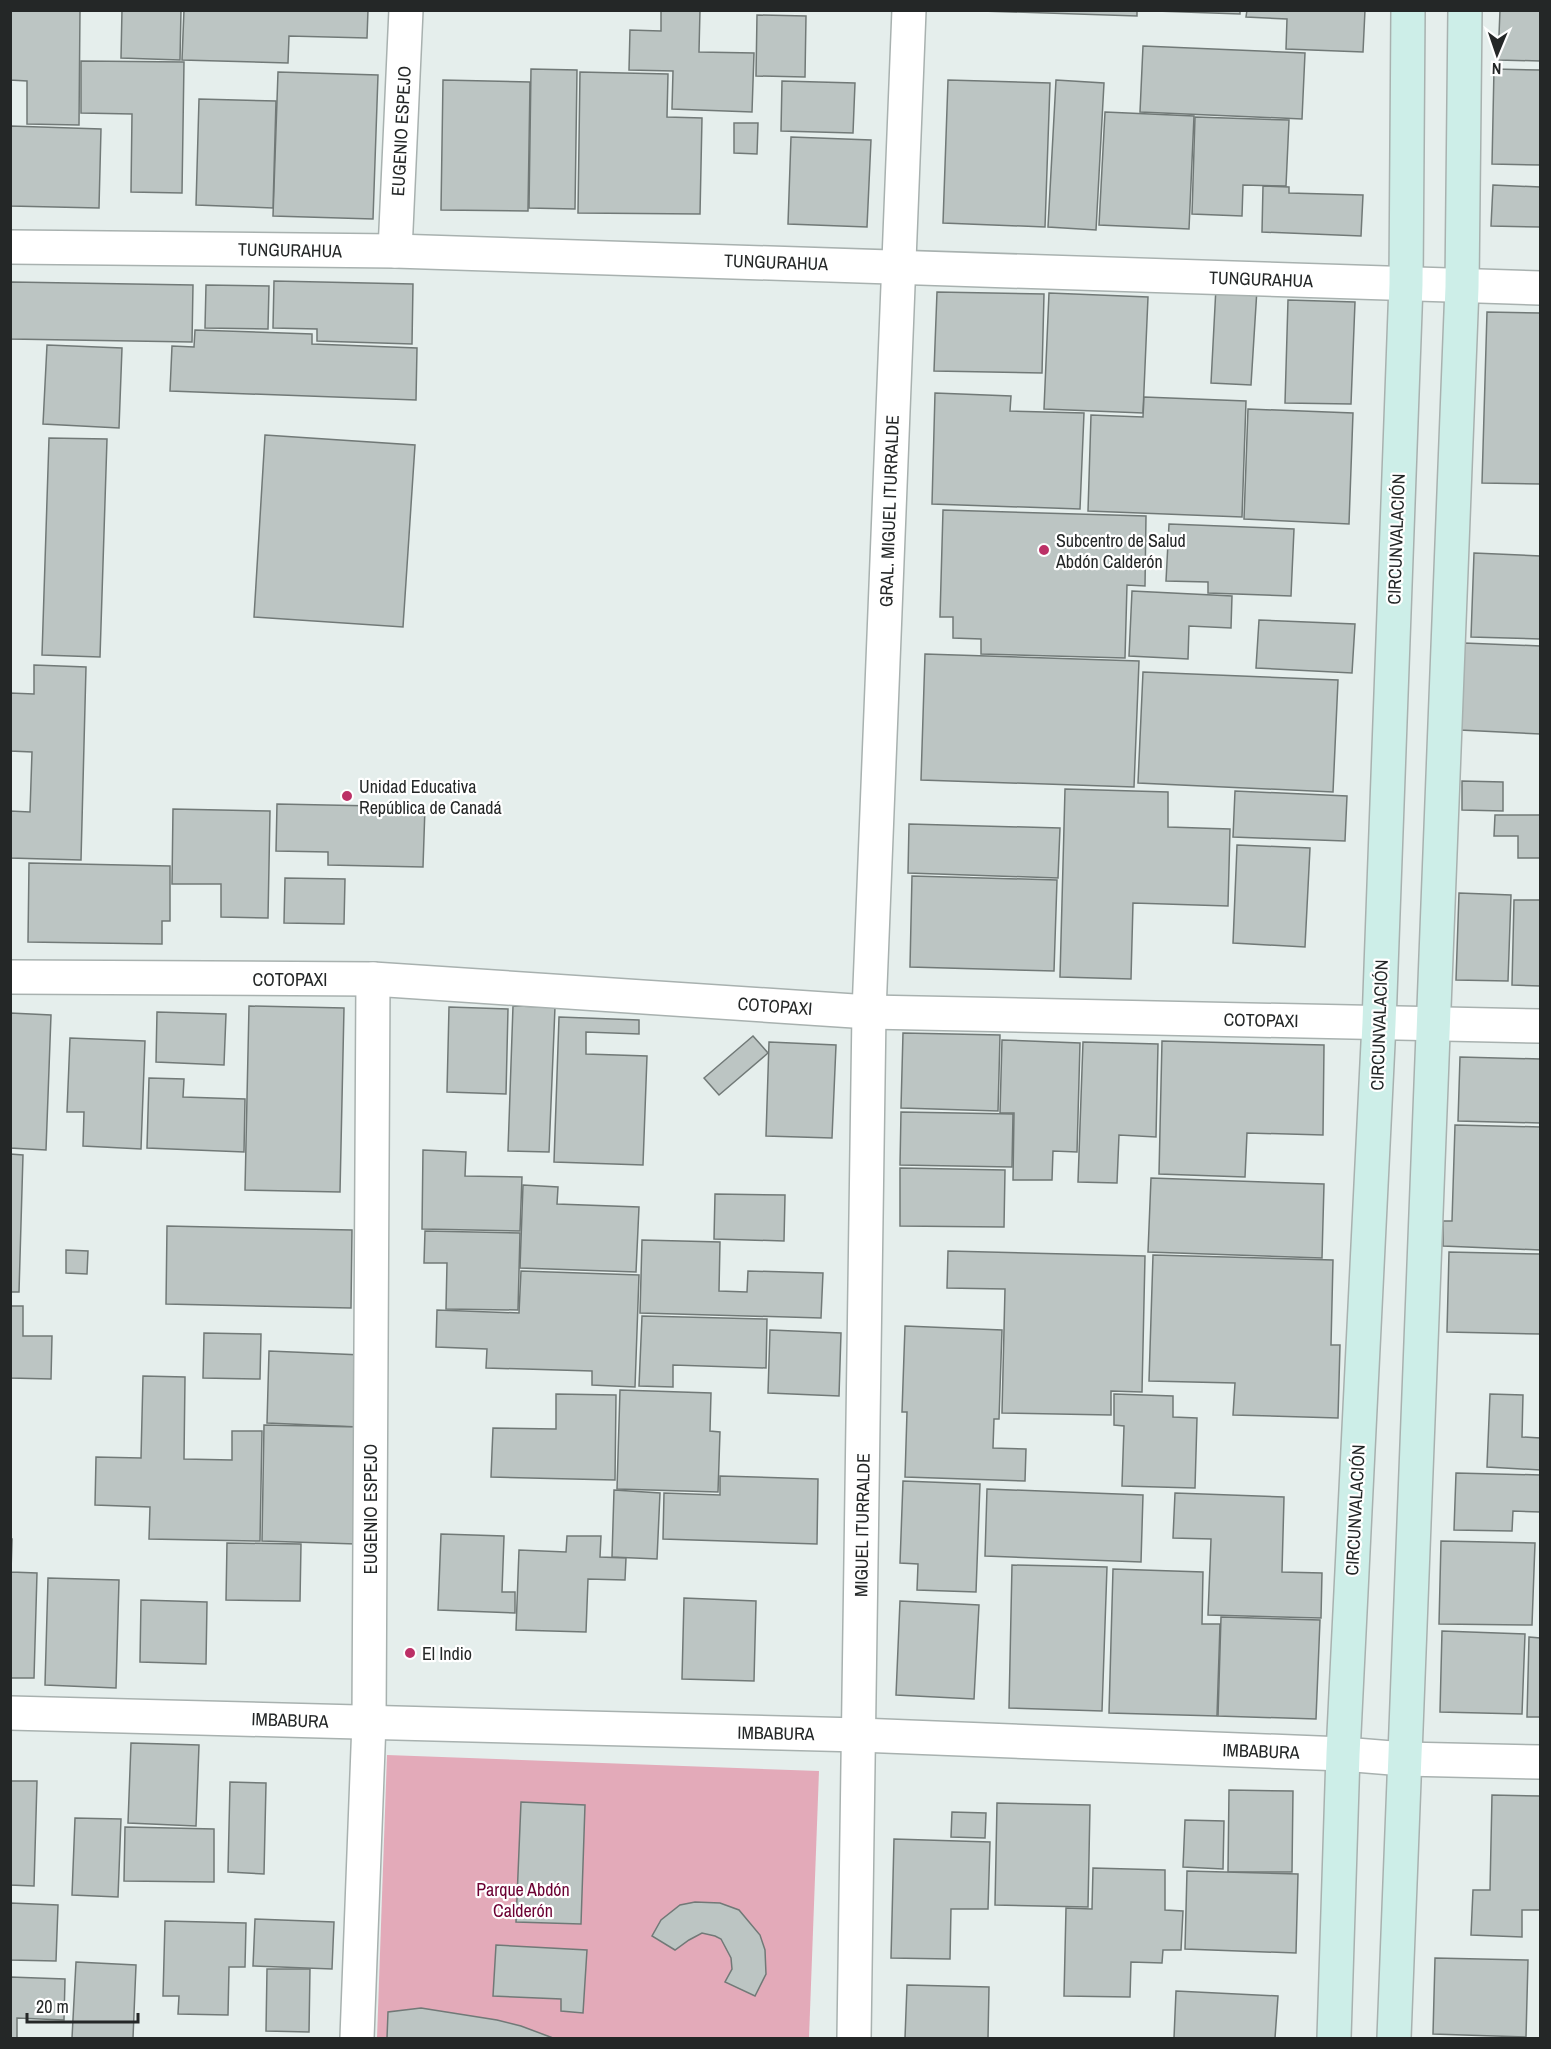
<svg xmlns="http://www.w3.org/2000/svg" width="1551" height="2049" viewBox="0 0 1551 2049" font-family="'Archivo Narrow',sans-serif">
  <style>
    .green { fill: #e3aab9 }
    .building { fill: #bcc5c3; stroke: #717977; stroke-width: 1.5 }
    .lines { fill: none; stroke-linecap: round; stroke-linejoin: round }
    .street-casing { stroke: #a8b1af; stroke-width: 36 }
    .secondary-casing { stroke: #a8b1af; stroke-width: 36 }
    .street { stroke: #fff; stroke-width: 33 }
    .secondary { stroke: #cdeee8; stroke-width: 33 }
    .poi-dot { fill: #bc3066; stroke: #fff; stroke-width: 2 }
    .labels { text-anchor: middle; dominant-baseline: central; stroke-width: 4.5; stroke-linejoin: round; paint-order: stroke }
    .street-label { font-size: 18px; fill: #242727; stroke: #fff }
    .poi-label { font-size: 18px; fill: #242727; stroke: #fff; text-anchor: start }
    .park-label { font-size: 18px; fill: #6b0032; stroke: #fff }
  </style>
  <rect width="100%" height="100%" fill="#e5eeec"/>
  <polygon class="green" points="387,1755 819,1771 809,2038 377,2038"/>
  <g class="building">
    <polygon points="10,10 80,10 79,125 27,124 27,81 10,80"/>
    <polygon points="122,10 181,10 180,60 121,58"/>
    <polygon points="184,10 368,10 367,38 289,36 288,63 182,60"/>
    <polygon points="661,10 700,10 699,52 754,53 752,112 672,109 673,71 629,70 630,30 661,31"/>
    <polygon points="951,10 1137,10 1137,16"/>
    <polygon points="1156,10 1240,10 1240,14 1156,11"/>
    <polygon points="1247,10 1365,10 1363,52 1286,49 1287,19 1246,17"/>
    <polygon points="1500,10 1540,10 1540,61 1498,60"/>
    <polygon points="757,15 806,16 805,77 756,76"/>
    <polygon points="1143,46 1305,53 1302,119 1140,112"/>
    <polygon points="81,61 184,62 182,193 131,192 132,114 81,113"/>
    <polygon points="531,69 577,70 575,209 529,208"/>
    <polygon points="1494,69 1540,70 1540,165 1492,164"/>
    <polygon points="278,72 378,75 373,219 273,216"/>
    <polygon points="580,72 668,74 667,117 702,118 700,214 578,213"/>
    <polygon points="443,80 530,82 528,211 441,210"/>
    <polygon points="948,80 1050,83 1045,227 943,223"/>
    <polygon points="1056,80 1104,83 1096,230 1048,227"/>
    <polygon points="782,81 855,83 853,133 781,131"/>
    <polygon points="199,99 276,101 273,208 196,205"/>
    <polygon points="1105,112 1194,116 1189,229 1099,225"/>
    <polygon points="1195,117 1289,120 1286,186 1243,185 1242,216 1192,214"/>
    <polygon points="734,123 758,123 757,154 734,153"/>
    <polygon points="10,126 101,129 99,208 10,206"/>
    <polygon points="791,137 871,140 867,227 788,224"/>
    <polygon points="1493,185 1540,187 1540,227 1491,226"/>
    <polygon points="1263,186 1289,187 1289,193 1363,195 1361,236 1262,232"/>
    <polygon points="274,281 413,284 412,344 317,341 317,329 273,328"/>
    <polygon points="11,282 193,285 192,342 10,339"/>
    <polygon points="206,285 269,286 268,329 205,328"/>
    <polygon points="1216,287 1257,289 1251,385 1211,383"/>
    <polygon points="937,292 1044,294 1042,373 934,371"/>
    <polygon points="1049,293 1148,297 1143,413 1044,409"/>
    <polygon points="1288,300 1355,302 1351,404 1285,403"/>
    <polygon points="1487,312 1540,313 1540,484 1482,483"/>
    <polygon points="195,330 312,334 312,344 417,348 416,400 170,391 172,346 194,347"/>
    <polygon points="47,345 122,348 119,428 43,424"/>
    <polygon points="935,393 1011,396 1010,411 1084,413 1080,509 932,504"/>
    <polygon points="1144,397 1246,401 1242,517 1088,511 1091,415 1143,417"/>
    <polygon points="1248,409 1353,413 1349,524 1244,519"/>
    <polygon points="265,435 415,445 403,627 254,617"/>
    <polygon points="49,438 107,439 100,657 42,655"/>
    <polygon points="943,510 1146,516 1145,586 1127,585 1125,658 981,654 981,639 953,638 953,617 940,617"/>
    <polygon points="1169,524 1294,529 1291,596 1208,593 1208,582 1166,581"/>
    <polygon points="1474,553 1540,556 1540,639 1471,637"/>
    <polygon points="1132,591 1232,596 1231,628 1189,626 1188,659 1129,656"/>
    <polygon points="1259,620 1355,624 1352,673 1256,668"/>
    <polygon points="1464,643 1540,646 1540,734 1460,730"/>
    <polygon points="925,654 1139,661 1134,787 921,780"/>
    <polygon points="34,665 86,667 81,860 10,858 10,811 30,812 32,752 10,751 10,693 34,694"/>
    <polygon points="1143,672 1338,680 1333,792 1138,783"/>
    <polygon points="1462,781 1503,782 1503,811 1462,810"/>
    <polygon points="1065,789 1168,792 1168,827 1230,829 1228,906 1133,903 1131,979 1060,977"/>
    <polygon points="1235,791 1347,796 1345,841 1233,837"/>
    <polygon points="277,804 425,807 423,867 328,865 328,852 276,851"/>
    <polygon points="173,809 270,811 268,918 221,917 221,884 172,884"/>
    <polygon points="1495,815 1540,815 1540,858 1518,858 1518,836 1494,836"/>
    <polygon points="909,824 1060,828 1058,878 908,873"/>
    <polygon points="1237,845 1310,848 1305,947 1233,943"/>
    <polygon points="29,863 170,866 170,921 162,921 162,944 28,942"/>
    <polygon points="912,876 1057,880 1054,971 910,967"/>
    <polygon points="285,878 345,879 344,924 284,923"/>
    <polygon points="1459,893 1511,895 1508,981 1456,980"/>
    <polygon points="1514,900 1540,900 1540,986 1512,985"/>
    <polygon points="249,1006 344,1008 340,1192 245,1190"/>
    <polygon points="513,1006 555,1007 549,1152 508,1151"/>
    <polygon points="449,1007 508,1009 506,1094 447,1092"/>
    <polygon points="157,1012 226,1014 224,1065 156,1062"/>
    <polygon points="10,1013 51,1015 46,1150 10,1148"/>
    <polygon points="559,1017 639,1020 639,1034 586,1032 586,1054 647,1056 643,1165 554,1162"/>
    <polygon points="903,1033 1000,1035 998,1111 901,1108"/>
    <polygon points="753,1036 768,1053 719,1095 704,1078"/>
    <polygon points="70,1038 145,1041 141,1149 83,1146 84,1112 67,1112"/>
    <polygon points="1002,1040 1080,1043 1077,1152 1053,1151 1052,1180 1013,1180 1014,1113 1000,1113"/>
    <polygon points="1162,1041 1324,1045 1323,1135 1247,1133 1245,1177 1159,1174"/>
    <polygon points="769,1042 836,1045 832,1138 766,1136"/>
    <polygon points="1083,1042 1158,1044 1156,1137 1119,1135 1117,1183 1078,1182"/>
    <polygon points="1460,1057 1540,1059 1540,1123 1458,1121"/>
    <polygon points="149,1078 184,1079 183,1097 245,1099 244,1152 147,1148"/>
    <polygon points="901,1112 1013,1114 1012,1167 900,1165"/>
    <polygon points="1455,1125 1540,1127 1540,1250 1443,1246 1443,1221 1452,1221"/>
    <polygon points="423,1150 466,1152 465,1176 522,1177 520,1231 422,1229"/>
    <polygon points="10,1154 23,1155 19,1292 10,1292"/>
    <polygon points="900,1168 1005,1170 1004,1227 900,1226"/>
    <polygon points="1151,1178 1324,1184 1322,1258 1148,1252"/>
    <polygon points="523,1185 558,1187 557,1204 639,1207 636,1272 520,1268"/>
    <polygon points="715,1194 785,1195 784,1241 714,1239"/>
    <polygon points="167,1226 352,1230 351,1308 166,1304"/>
    <polygon points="425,1231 520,1233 518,1310 446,1309 447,1263 424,1263"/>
    <polygon points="642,1240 720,1242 719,1291 747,1292 748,1271 823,1273 821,1318 640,1313"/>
    <polygon points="66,1250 88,1251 87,1274 66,1273"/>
    <polygon points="948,1251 1145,1256 1142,1392 1111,1391 1111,1415 1002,1413 1005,1289 947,1288"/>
    <polygon points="1449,1252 1540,1254 1540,1334 1447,1332"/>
    <polygon points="1153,1255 1333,1260 1331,1345 1340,1345 1338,1418 1233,1415 1235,1383 1149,1381"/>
    <polygon points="521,1271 639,1275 635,1387 592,1385 592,1371 486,1368 487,1349 436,1347 437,1310 519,1313"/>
    <polygon points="10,1306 23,1306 23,1336 52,1336 51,1379 10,1378"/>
    <polygon points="642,1316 767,1319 766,1368 673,1365 673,1387 639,1386"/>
    <polygon points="905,1326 1002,1330 999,1419 994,1419 993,1448 1026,1449 1025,1481 905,1477 907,1412 902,1412"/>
    <polygon points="770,1330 841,1333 839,1396 768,1393"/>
    <polygon points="204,1333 261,1334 260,1379 203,1378"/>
    <polygon points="269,1351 362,1355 359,1427 267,1423"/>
    <polygon points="143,1376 185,1377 184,1459 232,1460 232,1431 262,1431 260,1541 149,1539 150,1507 95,1505 96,1457 141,1458"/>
    <polygon points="620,1390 711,1393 710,1431 720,1432 718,1492 617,1489"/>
    <polygon points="556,1394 616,1395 615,1480 491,1477 493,1428 556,1429"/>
    <polygon points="1114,1394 1173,1396 1173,1417 1197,1418 1195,1488 1122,1486 1124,1426 1114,1425"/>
    <polygon points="1490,1394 1523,1395 1522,1437 1540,1438 1540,1470 1487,1467"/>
    <polygon points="264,1425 359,1427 356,1544 262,1541"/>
    <polygon points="1456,1473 1540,1475 1540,1512 1513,1511 1512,1531 1454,1530"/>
    <polygon points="720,1476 818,1479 817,1544 663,1539 664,1493 720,1495"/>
    <polygon points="903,1481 980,1484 976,1592 917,1590 918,1564 900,1563"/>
    <polygon points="987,1489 1143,1495 1141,1562 985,1556"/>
    <polygon points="614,1490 660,1493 657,1559 612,1557"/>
    <polygon points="1175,1493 1284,1497 1282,1572 1322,1573 1321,1618 1208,1615 1211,1539 1173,1538"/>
    <polygon points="441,1534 504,1536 502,1592 515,1592 515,1613 438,1610"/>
    <polygon points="567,1536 601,1536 600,1557 626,1558 625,1580 588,1579 586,1632 516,1630 519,1550 566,1552"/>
    <polygon points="10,1539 12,1539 11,1572 37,1573 34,1678 10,1678"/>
    <polygon points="1441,1541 1535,1543 1532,1625 1439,1624"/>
    <polygon points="227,1543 301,1544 300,1601 226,1600"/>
    <polygon points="1012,1565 1107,1567 1102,1711 1009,1708"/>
    <polygon points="1113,1569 1203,1572 1202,1624 1220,1624 1217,1716 1109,1713"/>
    <polygon points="48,1578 119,1580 116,1688 45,1685"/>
    <polygon points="684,1598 756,1601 754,1681 682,1679"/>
    <polygon points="141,1600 207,1602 206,1664 140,1662"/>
    <polygon points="900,1601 979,1605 974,1699 896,1695"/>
    <polygon points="1221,1617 1320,1620 1316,1719 1218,1716"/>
    <polygon points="1442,1631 1525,1634 1522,1714 1440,1712"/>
    <polygon points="1529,1637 1540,1638 1540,1717 1527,1717"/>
    <polygon points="131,1743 199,1745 196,1826 128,1823"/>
    <polygon points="10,1781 37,1781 34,1886 10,1885"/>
    <polygon points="230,1782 266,1783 264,1874 228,1872"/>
    <polygon points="1229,1790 1293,1791 1292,1872 1228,1872"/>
    <polygon points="1492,1795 1540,1796 1540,1910 1522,1910 1522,1937 1471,1935 1473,1890 1490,1890"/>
    <polygon points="521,1802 585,1805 581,1924 516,1922"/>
    <polygon points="997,1803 1090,1805 1088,1907 995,1905"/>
    <polygon points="952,1812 986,1813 985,1838 951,1837"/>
    <polygon points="75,1818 121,1819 118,1897 72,1895"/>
    <polygon points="1185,1820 1224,1821 1223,1869 1183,1867"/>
    <polygon points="125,1827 214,1829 214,1882 124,1881"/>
    <polygon points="894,1839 990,1842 988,1909 951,1909 950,1959 891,1958"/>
    <polygon points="1093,1868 1165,1870 1165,1910 1183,1911 1181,1950 1163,1950 1162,1963 1131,1962 1130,1997 1064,1996 1066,1908 1092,1909"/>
    <polygon points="1187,1871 1298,1874 1296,1953 1185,1949"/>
    <polygon points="695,1902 720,1903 739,1910 760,1935 765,1950 766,1974 755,1996 725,1982 732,1969 731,1958 721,1939 715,1936 702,1933 689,1940 675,1950 652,1936 661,1920 680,1905"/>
    <polygon points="10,1903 58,1905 56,1961 10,1960"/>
    <polygon points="255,1919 334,1922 332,1969 253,1966"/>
    <polygon points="165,1921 246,1923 245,1967 229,1967 228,2015 178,2014 179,1996 163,1996"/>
    <polygon points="496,1945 587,1950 583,2013 561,2011 561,1999 493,1996"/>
    <polygon points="1435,1958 1528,1960 1526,2037 1433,2034"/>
    <polygon points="76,1962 136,1965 133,2038 72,2038"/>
    <polygon points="267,1969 310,1969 309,2032 266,2031"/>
    <polygon points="10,1977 65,1979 64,2020 17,2018 17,2038 10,2038"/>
    <polygon points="907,1985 989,1987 988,2038 905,2038"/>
    <polygon points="1176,1991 1278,1996 1275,2038 1174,2038"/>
    <polygon points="421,2008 497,2020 521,2026 553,2038 387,2038 388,2012"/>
  </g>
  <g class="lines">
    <defs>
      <g id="street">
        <polyline points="10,247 395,251 1540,288"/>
        <polyline points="395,251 406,10"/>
        <polyline points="10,977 373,979 869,1012 1540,1026"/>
        <polyline points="10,1713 859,1735 1343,1754 1404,1759 1540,1762"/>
        <polyline points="357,2038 369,1722 373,979"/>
        <polyline points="854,2038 869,1012 909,10"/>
      </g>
      <g id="secondary">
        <polyline points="1334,2038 1343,1754 1379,1023 1406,284 1408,10"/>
        <polyline points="1394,2038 1462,287 1465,10"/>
      </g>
    </defs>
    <use href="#street" class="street-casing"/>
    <use href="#secondary" class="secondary-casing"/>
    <use href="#street" class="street"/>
    <use href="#secondary" class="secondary"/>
  </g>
  <g class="poi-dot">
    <circle cx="1044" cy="550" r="6"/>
    <circle cx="347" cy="796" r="6"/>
    <circle cx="410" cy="1653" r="6"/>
  </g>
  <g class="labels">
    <g class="street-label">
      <text transform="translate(401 131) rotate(-87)">EUGENIO ESPEJO</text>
      <text transform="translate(290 250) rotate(1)">TUNGURAHUA</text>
      <text transform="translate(776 262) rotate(2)">TUNGURAHUA</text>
      <text transform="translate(1261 279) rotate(2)">TUNGURAHUA</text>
      <text transform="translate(889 511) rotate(-88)">GRAL. MIGUEL ITURRALDE</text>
      <text transform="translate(1396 539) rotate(-88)">CIRCUNVALACIÓN</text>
      <text x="290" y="979">COTOPAXI</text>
      <text transform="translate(775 1006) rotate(4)">COTOPAXI</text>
      <text transform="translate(1261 1020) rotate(1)">COTOPAXI</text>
      <text transform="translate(1379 1025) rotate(-88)">CIRCUNVALACIÓN</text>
      <text transform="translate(370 1509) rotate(-90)">EUGENIO ESPEJO</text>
      <text transform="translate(1355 1510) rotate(-87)">CIRCUNVALACIÓN</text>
      <text transform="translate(862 1525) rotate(-89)">MIGUEL ITURRALDE</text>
      <text transform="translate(290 1720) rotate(2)">IMBABURA</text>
      <text transform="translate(776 1733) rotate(1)">IMBABURA</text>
      <text transform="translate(1261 1751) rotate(2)">IMBABURA</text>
    </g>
    <g class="poi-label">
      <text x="1056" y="540">Subcentro de Salud<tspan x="1056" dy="21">Abdón Calderón</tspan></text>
      <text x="359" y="786">Unidad Educativa<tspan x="359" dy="21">República de Canadá</tspan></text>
      <text x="422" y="1653">El Indio</text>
    </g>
    <g class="park-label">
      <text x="523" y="1889">Parque Abdón<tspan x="523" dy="21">Calderón</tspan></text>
    </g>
  </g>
  <rect width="1551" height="2049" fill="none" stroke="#242727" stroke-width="24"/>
  <g transform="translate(1497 54) rotate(182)" stroke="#ffffff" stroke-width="4.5" paint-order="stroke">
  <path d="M0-4.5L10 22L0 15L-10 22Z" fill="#242727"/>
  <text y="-9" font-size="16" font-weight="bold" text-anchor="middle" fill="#242727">N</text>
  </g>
  <path d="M27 2013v9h111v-9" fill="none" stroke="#242727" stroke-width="3"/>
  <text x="36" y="2013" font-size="18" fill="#242727" stroke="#ffffff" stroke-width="4.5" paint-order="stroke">20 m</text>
</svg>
